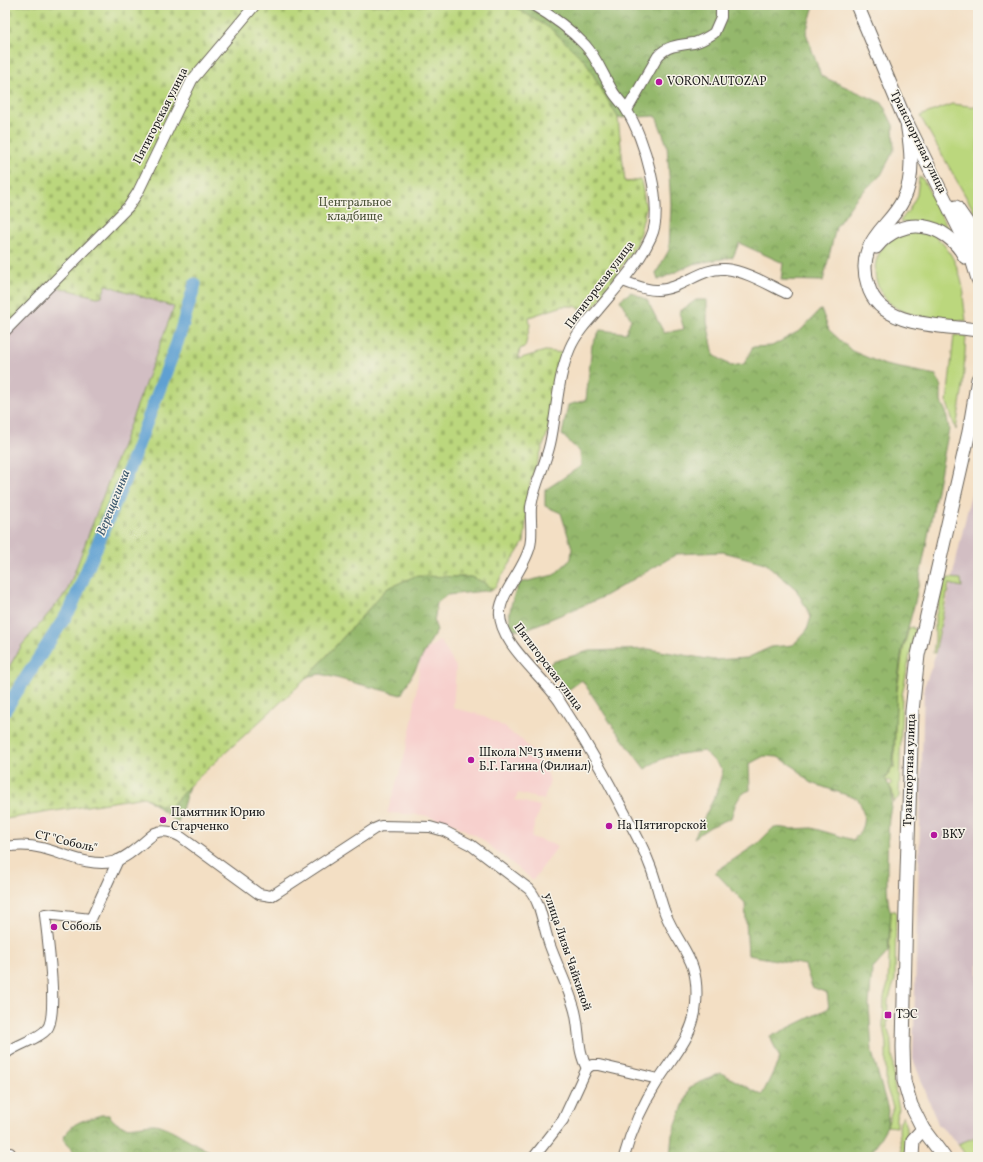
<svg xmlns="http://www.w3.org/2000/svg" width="983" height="1162" viewBox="0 0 983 1162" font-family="Vollkorn,serif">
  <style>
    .built { fill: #f7d0cd }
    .industrial { fill: #d2bec3 }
    .green { fill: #bbd77d; stroke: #6c7a4c }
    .forest { fill: url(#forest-crowns); stroke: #586a44 }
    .cemetery { fill: url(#cemetery-stones); stroke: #6c7a4c }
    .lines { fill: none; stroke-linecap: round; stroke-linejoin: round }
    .river { stroke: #5fa0d2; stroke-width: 13 }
    .minor-casing { stroke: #676057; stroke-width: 12 }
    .major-casing { stroke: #676057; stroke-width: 15 }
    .minor { stroke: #fff; stroke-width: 10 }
    .major { stroke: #fff; stroke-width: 13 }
    .poi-dot { fill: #b5179e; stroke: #f7f3e8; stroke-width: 1.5 }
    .labels { text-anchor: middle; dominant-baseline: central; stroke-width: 3; stroke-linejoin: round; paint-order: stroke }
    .poi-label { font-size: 12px; fill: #1c1c1c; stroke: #f7f3e8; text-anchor: start }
    .street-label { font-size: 12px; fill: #1c1c1c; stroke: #f7f3e8 }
    .park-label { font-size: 12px; fill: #4c5439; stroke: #f7f3e8 }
    .water-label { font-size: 13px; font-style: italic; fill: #3a576e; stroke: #f7f3e8 }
  </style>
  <defs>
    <pattern id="forest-crowns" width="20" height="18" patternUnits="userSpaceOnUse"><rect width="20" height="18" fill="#94b86c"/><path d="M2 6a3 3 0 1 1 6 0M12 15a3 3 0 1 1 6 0" fill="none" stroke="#789558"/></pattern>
    <pattern id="cemetery-stones" width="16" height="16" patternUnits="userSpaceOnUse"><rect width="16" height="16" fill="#bbd77d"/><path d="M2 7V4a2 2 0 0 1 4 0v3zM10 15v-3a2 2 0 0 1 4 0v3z" fill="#a0b86b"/></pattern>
  </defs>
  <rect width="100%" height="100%" fill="#f7f3e8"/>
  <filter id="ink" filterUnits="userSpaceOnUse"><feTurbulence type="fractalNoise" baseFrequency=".025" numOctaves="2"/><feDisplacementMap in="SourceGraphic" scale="8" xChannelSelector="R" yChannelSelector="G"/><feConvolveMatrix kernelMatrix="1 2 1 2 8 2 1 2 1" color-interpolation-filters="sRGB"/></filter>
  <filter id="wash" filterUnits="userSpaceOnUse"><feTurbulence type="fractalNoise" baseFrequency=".012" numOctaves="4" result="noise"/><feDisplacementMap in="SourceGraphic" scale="16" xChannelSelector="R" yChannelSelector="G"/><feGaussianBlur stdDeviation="0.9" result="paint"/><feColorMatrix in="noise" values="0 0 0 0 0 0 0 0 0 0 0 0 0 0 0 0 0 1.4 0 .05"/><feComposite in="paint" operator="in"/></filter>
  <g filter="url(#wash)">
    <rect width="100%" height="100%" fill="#f3dfc4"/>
    <polygon class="built" points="440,640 456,667 453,708 478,714 505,727 514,735 520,738 535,754 550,780 544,800 518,793 515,800 540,806 531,837 558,846 533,880 480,838 454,824 423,815 387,813 404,758 413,717 421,654"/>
    <g class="industrial">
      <polygon points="106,285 174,307 67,592 22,645 5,674 5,327 53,286"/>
      <polygon points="978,463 978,1136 958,1144 938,1124 913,1059 924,687 933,663"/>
    </g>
    <g class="green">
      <polygon points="952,104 978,107 978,218 920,116"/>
      <polygon points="919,177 923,179 950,233 900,221 909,210 917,195"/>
      <path d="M916,230c5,1 14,2 18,5 18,15 26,35 30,59l-1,2 3,25c-22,-2 -46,-2 -66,-11 -25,-12 -34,-46 -14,-66 8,-9 19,-11 30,-14z"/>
      <polygon points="954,335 966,336 963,386 956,430 947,403"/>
      <polygon points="948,578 961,579 962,587 949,584 935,653 933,653 935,639 935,619 944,582"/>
      <polygon points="913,627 913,629 915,630 902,695 899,797 894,802 892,790 889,786 892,783 888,780 887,782 885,779 893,766 894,769 896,699 903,650 909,628"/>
      <polygon points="891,911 896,911 895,980 889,998 888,999 887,1027 892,1044 894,1084 899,1109 896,1117 896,1127 887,1126 893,1107 886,1086 886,1044 883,1026 884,997 888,984"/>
      <path d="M903,1116l4,11 -1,30h-4c0,-12 -7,-31 1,-41z"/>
      <polygon points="978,1136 978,1157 967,1157 958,1144"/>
    </g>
    <g class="forest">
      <polygon points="511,5 814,5 806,33 821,76 882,103 893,125 894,150 881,175 857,197 836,227 823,281 781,280 783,263 739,243 733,257 693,264 658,280 656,273 669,250 671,204 667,145 656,116 618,118 585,61"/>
      <path d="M631,292l16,8 17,33 20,-4 -5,-17 17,-12h11v22l7,33 17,11 13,-2 9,-17 19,-1 29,-16 20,-21 8,21 23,21 33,14 51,10 5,12v15l5,10 3,17 -34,173 -13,48 -5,35 -4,80 -8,14c2,3 5,7 6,11 3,7 -1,20 -2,27 -1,14 -5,87 2,94l-3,41 -16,18 -3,34 3,48 16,58 -1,16 -18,31h-199l2,-22 18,-48 31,-14 41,22 18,-37 -10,-21 59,-29 -2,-15 -15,-6 -7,-22 -57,-10 -3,-52 -30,-31 42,-28 17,-17 18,2 20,-1 41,12c13,-12 13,-26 5,-41l-49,-17 -13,-14 -18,-11 -14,-1 -15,8 1,26c-13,4 -15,16 -19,28l-21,9 -16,11 22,-44 7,-24 -19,-19c-23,3 -39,3 -59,18l-31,-41 -32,-48 -14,10 -20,-24 4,-4 37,-11 60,-2 64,11 34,-2 24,-11 22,-2 14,-15 4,-13 -15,-28 -31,-26 -42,-11 -46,2 -76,44 -79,33 -12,-3c-2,-17 2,-29 9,-45l35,-8 17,-16 1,-11 -11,-35 -16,-7v-16l36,-24 -1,-14 -18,-17 6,-30 18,-5 6,-55 8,-15 26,3 5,-14 -11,-19z"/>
      <polygon points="415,576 472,577 483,582 493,590 447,595 437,603 434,622 437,630 401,695 321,674 309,676 306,679 386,589"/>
      <polygon points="189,786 178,823 145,797 168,809"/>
      <path d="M101,1115h8c13,19 27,9 45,9 14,1 41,21 55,27 7,3 15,2 21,6h-152l-15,-18c9,-18 20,-18 38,-24z"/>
    </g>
    <polygon class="cemetery" points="5,5 511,5 551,29 585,61 618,118 625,182 641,180 646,208 637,244 599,301 585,315 576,306 563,306 529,317 530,325 525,347 520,349 518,359 545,351 564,353 548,432 530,483 524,542 493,590 483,582 472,577 415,576 386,589 306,679 189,786 168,809 144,797 5,819 5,674 22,645 67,592 174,307 106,285 102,296 97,297 53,286 5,327"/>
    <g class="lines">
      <polyline class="river" points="5,710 71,608 125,479 177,343 195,284"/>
    </g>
  </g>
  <g filter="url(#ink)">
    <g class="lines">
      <defs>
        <g id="minor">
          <path d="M533,5c19,11 37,24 52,40 12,13 18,30 27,45 4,8 11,13 15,21 17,26 38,97 24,126 -12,27 -35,51 -54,74 -10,11 -21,23 -27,37 -13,30 -13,65 -20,96 -5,22 -16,41 -19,63 -1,13 2,26 -1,39 -5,22 -28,45 -30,65 -3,31 44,66 60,91 23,35 44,71 63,108 9,17 19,34 26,53 7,16 10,34 16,50 15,37 35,45 31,91 -2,31 -21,50 -37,75 -15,23 -28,52 -35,78"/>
          <path d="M627,110l31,-54c10,-11 22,-11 36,-13 7,-2 14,-6 20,-10l7,-16v-12"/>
          <path d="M622,281c11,3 24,10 36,9 24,-1 44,-23 67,-21 21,2 42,15 61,24"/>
          <polyline points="5,331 129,206 138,192 192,80 255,5"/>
          <path d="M5,847c12,-2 25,-2 37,1 21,5 47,19 70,14 15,-3 31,-20 43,-29 9,-4 17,-1 26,4l78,57 12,2 5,-3 98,-64 7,-3 49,1 14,4 27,14 58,44c12,13 14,37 20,54 8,23 20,45 26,68 5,19 2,40 12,57"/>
          <path d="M5,1054c11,-10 33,-14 42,-25 12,-14 0,-93 -2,-115l46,5 27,-59"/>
          <polyline points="5,1153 10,1153 11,1157"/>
          <polyline points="534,1157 563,1120 587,1068 592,1065 599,1065 658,1079"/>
        </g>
        <g id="major">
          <polyline points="857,5 903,115 968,246 978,279"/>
          <path d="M907,123c4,24 8,54 -4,77 -9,19 -27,30 -35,50 -4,11 -4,23 0,35 11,43 74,40 110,45"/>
          <polyline points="956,207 978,239"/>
          <path d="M876,247c26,-33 70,-25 89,10"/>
          <polyline points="912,1157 913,1140 923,1129"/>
          <polyline points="944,1157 923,1129 911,1105 904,1081 903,1047 906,905 912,711 918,655 969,432 978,379"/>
        </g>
      </defs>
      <use href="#minor" class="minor-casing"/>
      <use href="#major" class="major-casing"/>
      <use href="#minor" class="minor"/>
      <use href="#major" class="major"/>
    </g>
  </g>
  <g class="poi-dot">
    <circle cx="659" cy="82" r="4"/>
    <circle cx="471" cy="760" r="4"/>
    <circle cx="163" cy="820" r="4"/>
    <circle cx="609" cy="826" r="4"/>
    <circle cx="934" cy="835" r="4"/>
    <circle cx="54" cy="927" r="4"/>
    <rect x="884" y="1011" width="8" height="8" rx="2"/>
  </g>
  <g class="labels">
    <g class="poi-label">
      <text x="667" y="82">VORON.AUTOZAP</text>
      <text x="479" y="753">Школа №13 имени<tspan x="479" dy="14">Б.Г. Гагина (Филиал)</tspan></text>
      <text x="171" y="813">Памятник Юрию<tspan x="171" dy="14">Старченко</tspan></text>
      <text x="617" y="826">На Пятигорской</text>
      <text x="942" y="835">ВКУ</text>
      <text x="62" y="927">Соболь</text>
      <text x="896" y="1015">ТЭС</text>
    </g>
    <g class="street-label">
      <text transform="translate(161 116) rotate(-63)">Пятигорская улица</text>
      <text transform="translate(918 142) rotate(64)">Транспортная улица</text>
      <text transform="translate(600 285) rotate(-53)">Пятигорская улица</text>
      <text transform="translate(548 667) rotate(53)">Пятигорская улица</text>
      <text transform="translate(910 770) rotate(-88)">Транспортная улица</text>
      <text transform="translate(66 842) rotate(13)">СТ "Соболь"</text>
      <text transform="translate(567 952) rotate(71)">улица Лизы Чайкиной</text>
    </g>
    <g class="park-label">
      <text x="355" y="203">Центральное<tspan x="355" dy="14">кладбище</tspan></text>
    </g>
    <g class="water-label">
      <text transform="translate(114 503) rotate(-68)">Верещагинка</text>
    </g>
  </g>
  <rect width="983" height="1162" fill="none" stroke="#f7f3e8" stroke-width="20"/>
</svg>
